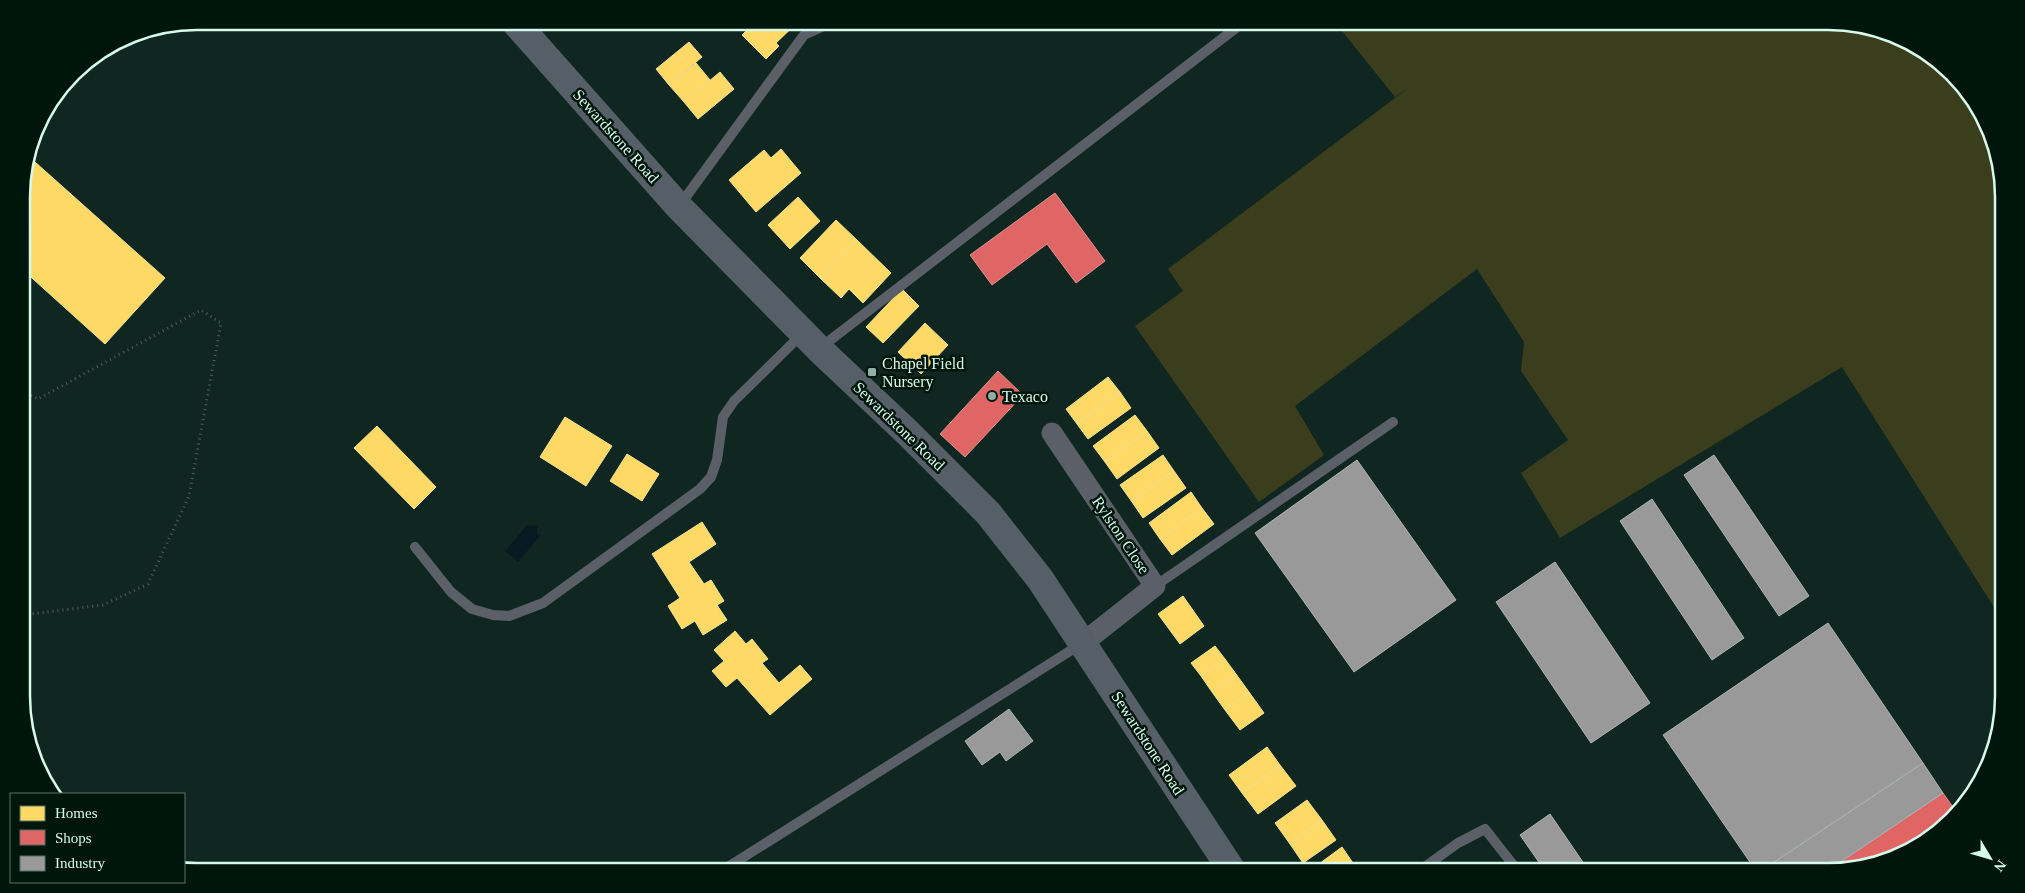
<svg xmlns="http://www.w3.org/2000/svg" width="2025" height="893" viewBox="0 0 2025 893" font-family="Georgia,serif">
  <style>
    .green { fill: #3b3e1d }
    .water { fill: #071a21 }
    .homes { fill: #ffd966; stroke: #f3e38e }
    .shops { fill: #e06666; stroke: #dd928e }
    .industry { fill: #999; stroke: #abb6b2 }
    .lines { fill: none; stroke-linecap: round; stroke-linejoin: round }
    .path { stroke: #515b5e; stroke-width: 3; stroke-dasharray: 1 4; stroke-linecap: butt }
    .service { stroke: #5a5f68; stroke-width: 10 }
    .minor { stroke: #5a5f68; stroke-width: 21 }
    .primary { stroke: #565f67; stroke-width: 28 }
    .poi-dot { fill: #91b0a4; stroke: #00160d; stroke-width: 2 }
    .labels { text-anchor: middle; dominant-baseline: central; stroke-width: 5; stroke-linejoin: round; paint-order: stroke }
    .street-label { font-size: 16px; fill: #d6faeb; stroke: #00160d }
    .poi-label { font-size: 16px; fill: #d6faeb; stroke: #00160d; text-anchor: start }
    .rim { fill: none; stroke: #d6faeb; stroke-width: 2.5 }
  </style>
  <rect width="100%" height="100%" fill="#102620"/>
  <polygon class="green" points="1334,21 1828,21 1895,34 1968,90 2002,174 2004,623 1842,367 1560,538 1521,473 1568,440 1521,371 1524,342 1477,269 1295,406 1324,455 1259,502 1135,326 1183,291 1168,269 1411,86 1395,97"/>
  <polygon class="water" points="527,525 537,526 537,534 540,536 518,562 505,551"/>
  <g class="homes">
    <polygon points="763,21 799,21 776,43 779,46 766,59 742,35 755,22 758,26"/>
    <polygon points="689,42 702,57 669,85 656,69"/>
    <polygon points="696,63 710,80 684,102 669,85"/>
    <polygon points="720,72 734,89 698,119 684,102"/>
    <polygon points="781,149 801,173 756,212 729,180 764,150 771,158"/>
    <polygon points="35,162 165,278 105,344 22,269 22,185 25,173"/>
    <polygon points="798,197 820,221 790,249 768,225"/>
    <polygon points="836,220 857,240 820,278 800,258"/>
    <polygon points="857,240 891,273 863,303 849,289 841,298 820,278"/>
    <polygon points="902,289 919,306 883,343 866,327"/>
    <polygon points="925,323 948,345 921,374 898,352"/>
    <polygon points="1108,377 1120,392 1077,424 1066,409"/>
    <polygon points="1120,392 1131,408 1088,439 1077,424"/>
    <polygon points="1135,415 1147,431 1105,462 1093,446"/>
    <polygon points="565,417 612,446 586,486 540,457"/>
    <polygon points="377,426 436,487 414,509 354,448"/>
    <polygon points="1147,431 1159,448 1117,479 1105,462"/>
    <polygon points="627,454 659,474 642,501 610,481"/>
    <polygon points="1163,455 1174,471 1132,502 1120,485"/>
    <polygon points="1174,471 1186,488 1143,518 1132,502"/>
    <polygon points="1191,492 1202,508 1160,539 1149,523"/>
    <polygon points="1202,508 1214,524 1172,555 1160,539"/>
    <polygon points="702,522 716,544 689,562 704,584 711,580 724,601 717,605 727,620 703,635 695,621 682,629 668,606 680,598 652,554"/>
    <polygon points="1183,596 1204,626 1180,644 1158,614"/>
    <polygon points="735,631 746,644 752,639 768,659 762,663 779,683 800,665 812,679 770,715 737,678 726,687 712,671 724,661 714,650"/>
    <polygon points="1215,646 1225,659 1201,676 1191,663"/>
    <polygon points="1225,659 1236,674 1212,692 1201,676"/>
    <polygon points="1236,674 1249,692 1225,710 1212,692"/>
    <polygon points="1249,692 1264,713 1240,730 1225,710"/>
    <polygon points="1267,747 1280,765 1242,793 1229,775"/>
    <polygon points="1280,765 1296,786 1258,814 1242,793"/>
    <polygon points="1307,800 1322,820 1290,844 1275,823"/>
    <polygon points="1322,820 1336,840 1303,863 1290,844"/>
    <polygon points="1342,847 1355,866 1348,871 1308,872"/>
  </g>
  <g class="shops">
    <polygon points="1055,193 1105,261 1076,283 1047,244 992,285 970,255"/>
    <polygon points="998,371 1023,395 965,457 940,434"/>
    <polygon points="1943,793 1955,810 1935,836 1885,862 1840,871 1827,871"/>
  </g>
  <g class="industry">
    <polygon points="1714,455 1809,596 1779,616 1684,475"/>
    <polygon points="1357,460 1456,600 1354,672 1255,533"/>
    <polygon points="1652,499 1744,638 1712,660 1620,521"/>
    <polygon points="1555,562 1650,703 1591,743 1496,602"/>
    <polygon points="1828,623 1923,763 1761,871 1756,871 1663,735"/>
    <polygon points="1009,709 1033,741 1006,761 1000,752 982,765 965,741"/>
    <polygon points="1923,763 1943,793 1827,871 1761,871"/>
    <polygon points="1550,814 1589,871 1545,871 1520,835"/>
    <polygon points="779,864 784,872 768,872"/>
  </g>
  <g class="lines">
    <polyline class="path" points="22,391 38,399 201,310 221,323 189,496 148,584 103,605 23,615"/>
    <g class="service">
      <polyline points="680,205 804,35 835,21"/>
      <polyline points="820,348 1245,21"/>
      <polyline points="415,547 451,592 472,609 493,615 509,616 543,603 700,489 711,477 717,460 723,417 734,401 802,334"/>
      <polyline points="1155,586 1393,422"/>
      <polyline points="1419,871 1458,843 1485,829 1518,871"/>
      <polyline points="720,872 1081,644"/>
    </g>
    <polyline class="minor" points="1052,433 1155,586 1083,643"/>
    <polyline class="primary" points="514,21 679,207 819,349 909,434 988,513 1040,579 1233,872"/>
  </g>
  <g class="poi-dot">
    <rect x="867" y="367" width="10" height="10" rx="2.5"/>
    <circle cx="992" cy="396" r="5"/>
  </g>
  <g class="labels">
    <g class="street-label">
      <text transform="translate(616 136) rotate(48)">Sewardstone Road</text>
      <text transform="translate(899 426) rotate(44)">Sewardstone Road</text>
      <text transform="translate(1121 535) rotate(56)">Rylston Close</text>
      <text transform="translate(1148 743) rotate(57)">Sewardstone Road</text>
    </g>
    <g class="poi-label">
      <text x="882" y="363">Chapel Field<tspan x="882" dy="18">Nursery</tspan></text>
      <text x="1002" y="396">Texaco</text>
    </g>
  </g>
  <path d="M0 0H2025V893H0ZM197 30H1828A167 167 0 0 1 1995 197V696A167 167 0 0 1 1828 863H197A167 167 0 0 1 30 696V197A167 167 0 0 1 197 30Z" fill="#00160d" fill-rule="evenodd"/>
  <path class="rim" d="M197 30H1828A167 167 0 0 1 1995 197V696A167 167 0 0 1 1828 863H197A167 167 0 0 1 30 696V197A167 167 0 0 1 197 30Z"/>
  <rect x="10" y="793" width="175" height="90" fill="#00160d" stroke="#567166"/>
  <rect x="20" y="806" width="25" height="15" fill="#ffd966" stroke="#567166"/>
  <text x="55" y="818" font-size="15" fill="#d6faeb">Homes</text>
  <rect x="20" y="830" width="25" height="15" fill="#e06666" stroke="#567166"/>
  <text x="55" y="843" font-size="15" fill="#d6faeb">Shops</text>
  <rect x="20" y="856" width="25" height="15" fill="#999999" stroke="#567166"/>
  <text x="55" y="868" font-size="15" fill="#d6faeb">Industry</text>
  <g transform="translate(1990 858) rotate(128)" stroke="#00160d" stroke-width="4" paint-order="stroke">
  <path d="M0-4L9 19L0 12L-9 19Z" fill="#d6faeb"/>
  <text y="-8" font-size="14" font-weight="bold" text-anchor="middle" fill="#d6faeb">N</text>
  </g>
</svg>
